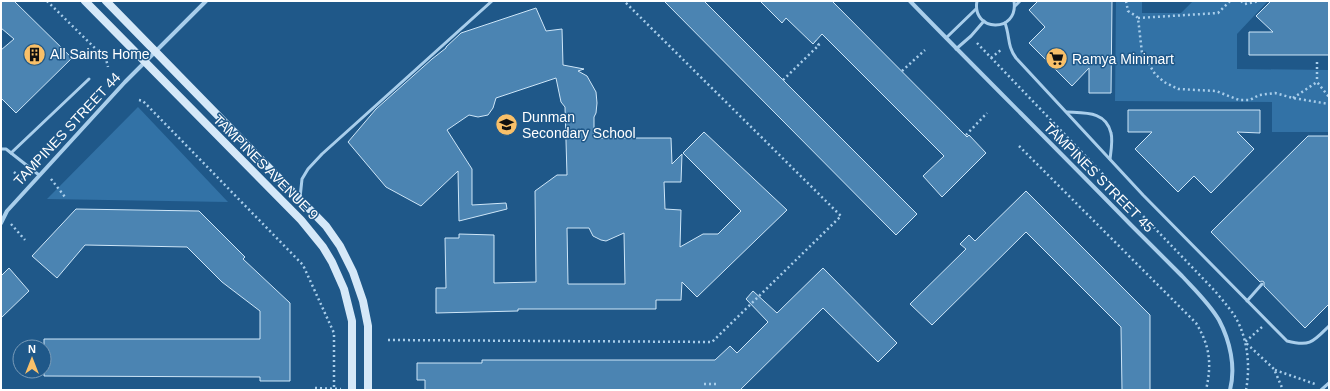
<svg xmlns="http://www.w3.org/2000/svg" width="1330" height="391" viewBox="0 0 1330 391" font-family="Arial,sans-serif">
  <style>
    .green { fill: #3272a6 }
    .building { fill: #4b84b2; stroke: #cee6f8; fill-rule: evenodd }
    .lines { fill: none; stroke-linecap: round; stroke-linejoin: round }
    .path { stroke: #a9ceeb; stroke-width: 2.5; stroke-dasharray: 2 3; stroke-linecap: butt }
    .service { stroke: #a9ceeb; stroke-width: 3 }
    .minor { stroke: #a9ceeb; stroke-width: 4 }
    .secondary { stroke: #d5e8f8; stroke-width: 8 }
    .labels { text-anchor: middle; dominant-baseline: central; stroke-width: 3; stroke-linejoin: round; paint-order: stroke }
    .poi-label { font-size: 14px; fill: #fff; stroke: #1f5889; text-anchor: start }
    .street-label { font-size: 14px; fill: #fff; stroke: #1f5889 }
  </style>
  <rect width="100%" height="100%" fill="#1f5889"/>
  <g class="green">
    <polygon points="1116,1 1142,1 1142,13 1181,13 1193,1 1268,1 1237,34 1237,69 1329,70 1329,132 1272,132 1272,102 1115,101"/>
    <polygon points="138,107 228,202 47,199"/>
  </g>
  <g class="building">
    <polygon points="1,1 14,1 72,58 16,113 1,98 1,50 14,39 1,28"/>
    <polygon points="664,1 704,1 917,214 896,235"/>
    <polygon points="760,1 832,1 967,137 969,135 986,153 942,197 923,176 944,156 822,34 813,44 786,18 782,23"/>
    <polygon points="1038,1 1112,1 1111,93 1089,93 1089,68 1072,86 1029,43 1045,27 1029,10"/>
    <polygon points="1271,1 1329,1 1329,55 1249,55 1249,32 1273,32 1256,16"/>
    <path d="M536,8l10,23 16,-2 1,36 21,4 -6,2 9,5 9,16 1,11 -1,10 -2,4v21h77l1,26 10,-10 -1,28h-17l1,27 16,1 -1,37 23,-13h15l23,-23 -58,-58 21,-21 83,78 -90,87 -15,-15 -1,18h-25v9h-138v2l-82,2v-25h10l-1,-50h14v-4l35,1v48l42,-1 -1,-91 22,-16h10l-2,-68 -4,-5 -5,-24 -60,20 -3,10 -5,7 -10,2 -9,-2 -22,15 25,39v36l34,-2 1,6 -48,12 -1,-50 -37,35 -35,-19 -38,-45 28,-33 56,-50 14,-11v-1l15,-14zM567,228h22l4,8 8,4 5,1 18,-8 1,51h-57z"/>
    <polygon points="1128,110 1260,110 1260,133 1237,132 1254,149 1211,193 1194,176 1178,192 1135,149 1152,132 1128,132"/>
    <polygon points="1308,136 1329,136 1329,304 1305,328 1264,286 1264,282 1262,281 1260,282 1211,232"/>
    <polygon points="1026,191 1150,315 1150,390 1122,390 1121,327 1026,232 932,325 910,304 966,249 960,244 969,235 975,241"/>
    <polygon points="76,209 199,211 245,257 243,259 290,303 290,381 260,381 260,377 44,376 44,339 260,339 260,311 222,282 187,247 85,245 57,278 32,256"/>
    <polygon points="9,268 29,291 1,318 1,276"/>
    <polygon points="823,268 897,343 878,362 823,308 740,390 425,390 425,380 417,380 417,363 482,363 482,360 715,360 730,346 737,353 768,322 746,299 753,291 777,313"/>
  </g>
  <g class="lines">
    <g class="path">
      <polyline points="47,1 106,59 108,67"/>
      <polyline points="1126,1 1128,11 1136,16 1138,18 1142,53 1155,74 1164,82 1178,89 1216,91 1239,100 1250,100 1259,95 1275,93 1293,98 1329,104"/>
      <polyline points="1241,1 1245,4 1259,1"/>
      <polyline points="859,2 859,1"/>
      <polyline points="1138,18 1218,13 1230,1"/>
      <path d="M977,43l237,247c6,7 12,14 18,22 15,21 19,52 14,78"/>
      <polyline points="991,58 1002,49"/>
      <polyline points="1317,62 1317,82"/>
      <polyline points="902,71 925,50"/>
      <polyline points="783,80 819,45 815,41"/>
      <polyline points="1293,98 1317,82 1329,97"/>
      <polyline points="139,100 143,101 303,265 334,333 334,390"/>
      <polyline points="966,135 987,113"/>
      <path d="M1019,146l177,177c14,23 16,41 10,67"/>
      <polyline points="14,172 22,180"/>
      <polyline points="51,179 65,197"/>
      <polyline points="11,224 25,240"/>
      <polyline points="1262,327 1245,342 1274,369 1283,390"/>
      <polyline points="388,340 712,342 841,216 624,1"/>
      <polyline points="1275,370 1315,384"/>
      <polyline points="704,384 719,384"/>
      <polyline points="315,388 341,389"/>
    </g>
    <g class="service">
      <path d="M977,1c-6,31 42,33 37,0"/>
      <polyline points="1015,6 1020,1"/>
      <path d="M1005,23c5,13 2,23 11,35l127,137 144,146c23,6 26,1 42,-15"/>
      <polyline points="946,38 976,9"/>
      <polyline points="956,49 971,36 984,21"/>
      <path d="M1067,112c18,1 39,-1 44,21 2,7 0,18 -1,26"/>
      <polyline points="1,149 6,149 39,175"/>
      <polyline points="11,153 89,79"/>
      <polyline points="300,198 302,179 308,169 322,154 492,1"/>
      <polyline points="1247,301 1262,284"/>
      <polyline points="1321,390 1329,383"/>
    </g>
    <g class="minor">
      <path d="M910,1c73,75 148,149 221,224 17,17 34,34 51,51 13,14 27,27 37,44 11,21 17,47 11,70"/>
      <polyline points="1,223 7,211 125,82 206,1"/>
    </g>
    <g class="secondary">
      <polyline points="85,1 301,220 323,247 332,262 344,289 352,321 352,390"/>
      <polyline points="106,1 326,226 340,246 353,272 363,301 368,326 368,390"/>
    </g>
  </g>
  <defs>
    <symbol id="building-disc" viewBox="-11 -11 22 22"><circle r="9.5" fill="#f9c069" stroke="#1f5889"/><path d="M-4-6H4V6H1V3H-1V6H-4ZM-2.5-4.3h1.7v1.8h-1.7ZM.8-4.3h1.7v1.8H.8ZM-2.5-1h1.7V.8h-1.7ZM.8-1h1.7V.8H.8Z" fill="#111"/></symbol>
    <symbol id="supermarket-disc" viewBox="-11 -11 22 22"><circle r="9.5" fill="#f9c069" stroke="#1f5889"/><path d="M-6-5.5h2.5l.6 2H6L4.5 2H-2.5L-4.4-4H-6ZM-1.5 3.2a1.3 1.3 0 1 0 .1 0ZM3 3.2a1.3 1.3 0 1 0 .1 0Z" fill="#111"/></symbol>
    <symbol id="school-disc" viewBox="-11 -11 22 22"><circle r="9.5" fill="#f9c069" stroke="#1f5889"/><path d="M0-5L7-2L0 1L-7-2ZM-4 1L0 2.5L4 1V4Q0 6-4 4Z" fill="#111"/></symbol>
  </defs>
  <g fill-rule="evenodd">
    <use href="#building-disc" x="22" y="42" width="25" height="25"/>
    <use href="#supermarket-disc" x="1044" y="46" width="25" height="25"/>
    <use href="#school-disc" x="494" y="112" width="25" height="25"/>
  </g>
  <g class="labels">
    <g class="poi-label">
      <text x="50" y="54">All Saints Home</text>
      <text x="1072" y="59">Ramya Minimart</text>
      <text x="522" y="117">Dunman<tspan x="522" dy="16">Secondary School</tspan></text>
    </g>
    <g class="street-label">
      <text transform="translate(67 129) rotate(-47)">TAMPINES STREET 44</text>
      <text transform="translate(266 167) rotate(45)">TAMPINES AVENUE 9</text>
      <text transform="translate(1099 177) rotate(45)">TAMPINES STREET 45</text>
    </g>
  </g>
  <rect width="1330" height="391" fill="none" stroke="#ffffff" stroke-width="4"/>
  <g transform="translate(32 359)"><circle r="19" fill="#1f5889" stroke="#799bb8"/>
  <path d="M0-3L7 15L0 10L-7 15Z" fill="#f9c069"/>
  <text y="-6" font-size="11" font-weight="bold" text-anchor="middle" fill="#ffffff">N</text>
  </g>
</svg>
